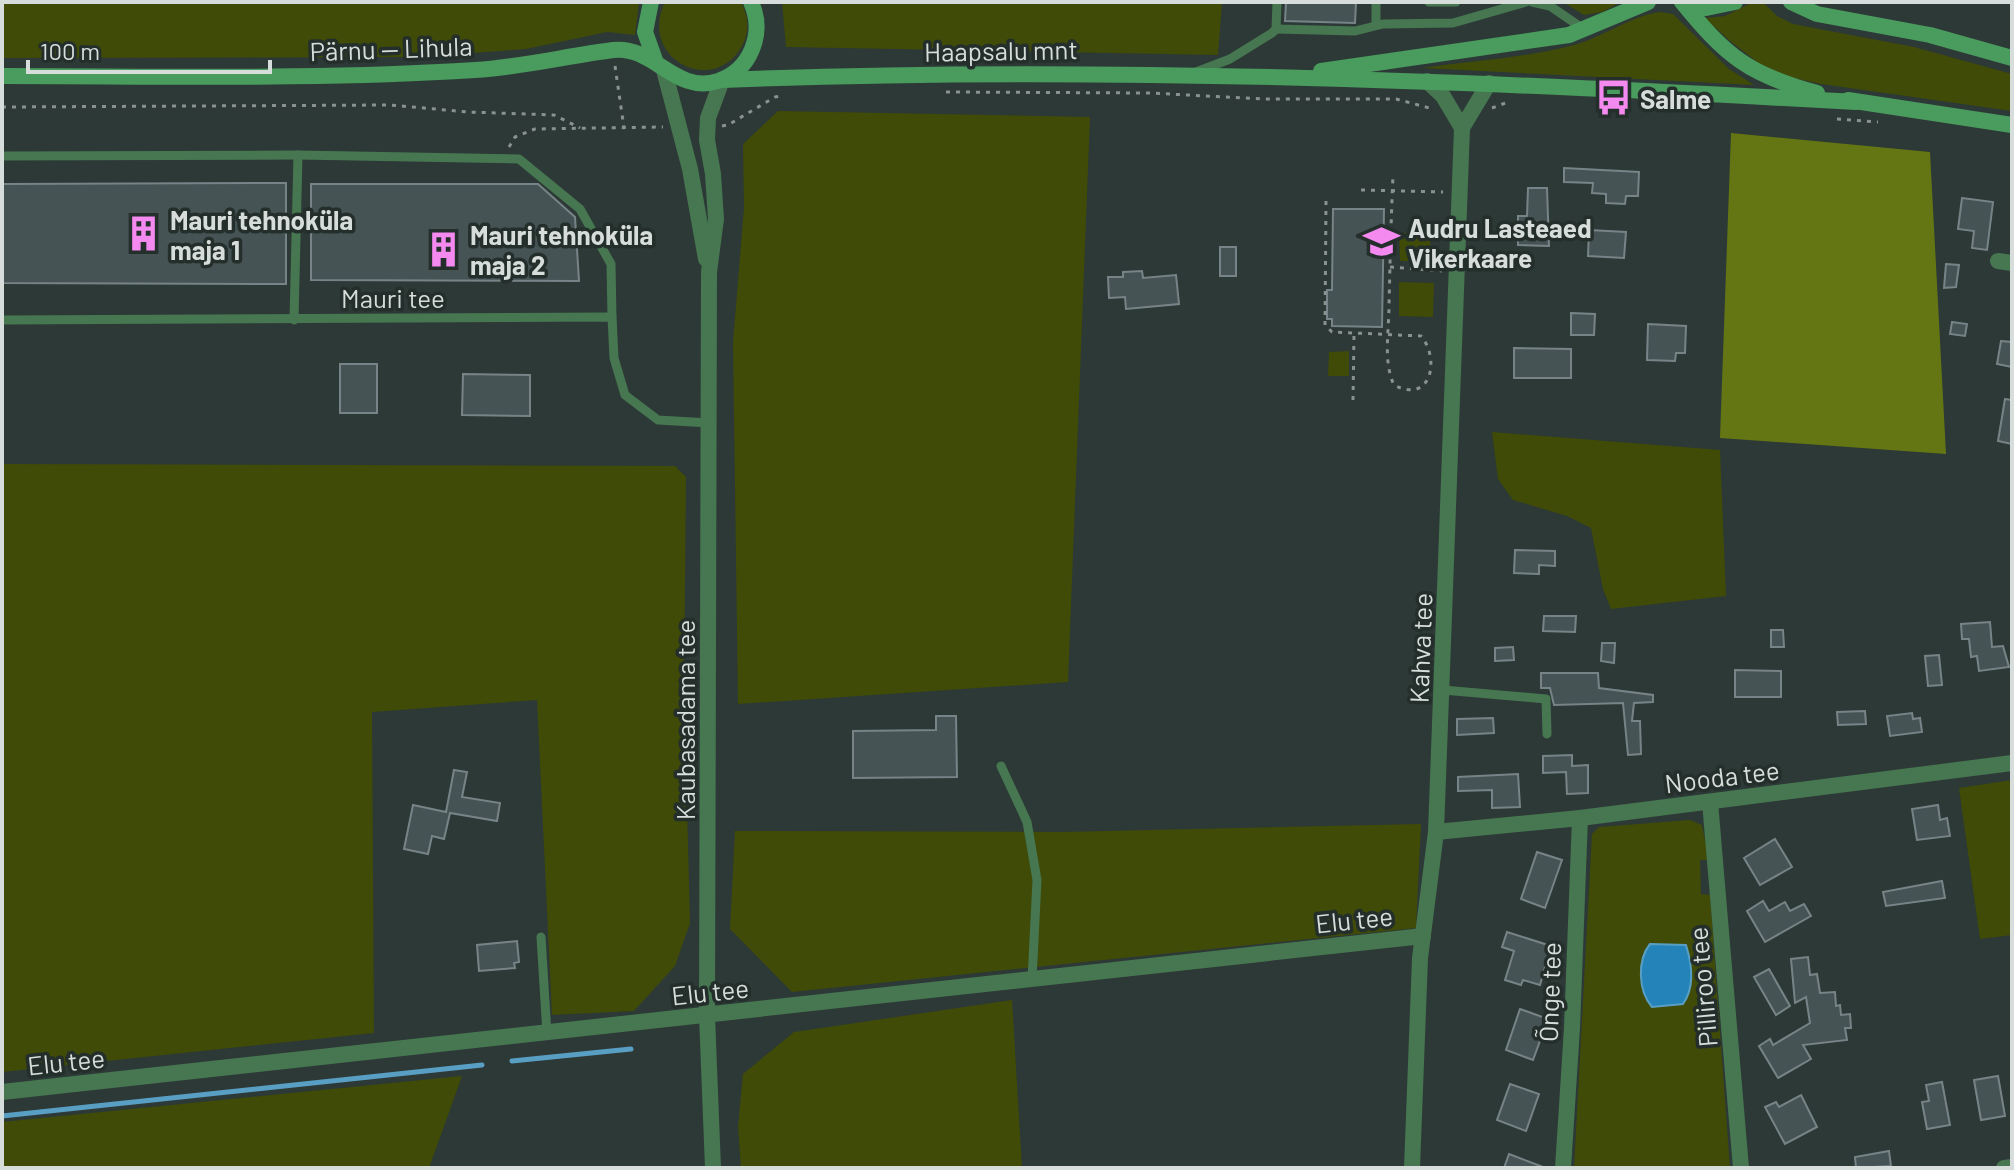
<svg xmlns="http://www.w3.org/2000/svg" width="2014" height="1170" viewBox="0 0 2014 1170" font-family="Barlow,sans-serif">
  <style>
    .green { fill: #3f4b07 }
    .forest { fill: #647613 }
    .water { fill: #2484ba; stroke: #599fc4; stroke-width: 2 }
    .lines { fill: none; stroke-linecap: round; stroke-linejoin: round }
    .stream { stroke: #599fc4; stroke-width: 5 }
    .building { fill: #465355; stroke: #778487; stroke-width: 2 }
    .path { stroke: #899290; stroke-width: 3; stroke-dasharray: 4 6; stroke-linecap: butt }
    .lane { stroke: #467751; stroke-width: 9 }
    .street { stroke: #467751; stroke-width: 16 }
    .secondary { stroke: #499b5e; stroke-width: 16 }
    .labels { text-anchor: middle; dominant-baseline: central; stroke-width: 7; stroke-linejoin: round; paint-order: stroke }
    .street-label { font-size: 26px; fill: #d6dddb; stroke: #242f2c }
    .poi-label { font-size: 26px; font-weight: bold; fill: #d6dddb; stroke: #242f2c; text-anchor: start }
  </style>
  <rect width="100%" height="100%" fill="#2d3936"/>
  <g class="green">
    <polygon points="2,2 639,2 635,35 607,32 526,49 417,57 2,58"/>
    <path d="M665,2h76c7,13 9,28 2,42 -27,54 -106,16 -78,-42z"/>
    <polygon points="782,2 1222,2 1218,55 786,47"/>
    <polygon points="1563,2 1621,2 1602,12 1584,15"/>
    <polygon points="1753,2 1763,2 1777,16 1793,24 1914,47 2012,74 2012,111 1821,84 1785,76 1760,64 1730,41 1705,18 1725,16"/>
    <path d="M1660,12l13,2 56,55 25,16 -332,-17c50,-7 103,-10 152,-23 30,-8 56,-29 86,-33z"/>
    <polygon points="778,111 1090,117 1068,682 738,704 733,342 744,208 743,144"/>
    <polygon points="1431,232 1429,261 1400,261 1399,233"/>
    <polygon points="1399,282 1434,283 1433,317 1399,316"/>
    <polygon points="1349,351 1349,376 1328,376 1329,352"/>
    <polygon points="1492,432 1720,450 1726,596 1611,609 1603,589 1591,528 1567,516 1513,500 1498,479"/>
    <polygon points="2,464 675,466 686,477 684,690 690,923 675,966 634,1011 552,1015 537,700 372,712 374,1033 2,1072"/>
    <polygon points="2012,780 2012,935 1980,939 1959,788"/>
    <polygon points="1690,820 1702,825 1709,860 1700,860 1701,894 1710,895 1730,1168 1574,1168 1592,834 1599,827"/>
    <polygon points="1421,824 1416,928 792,992 730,929 735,831 1062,832"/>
    <polygon points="1012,1000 1022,1168 741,1168 738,1127 743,1074 794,1032"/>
    <polygon points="462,1076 429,1168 2,1168 2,1122"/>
  </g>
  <polygon class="forest" points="1731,133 1930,152 1946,454 1720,438"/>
  <path class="water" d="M1650,944l36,1c6,19 9,42 -3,59l-31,3c-14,-16 -15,-47 -2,-63z"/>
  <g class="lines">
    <g class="stream">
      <polyline points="512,1061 631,1049"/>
      <polyline points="2,1116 482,1065"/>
    </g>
  </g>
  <g class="building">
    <polygon points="1286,2 1356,2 1355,23 1285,21"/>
    <polygon points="1564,168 1639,172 1638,196 1626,196 1625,204 1606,203 1606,194 1592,193 1593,183 1564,182"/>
    <polygon points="286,183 286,284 2,283 2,184"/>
    <polygon points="311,184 538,184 575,217 579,281 311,280"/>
    <polygon points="1528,188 1547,188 1549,246 1518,245 1518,216 1527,216"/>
    <polygon points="1962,198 1993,202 1987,250 1972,248 1974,231 1958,229"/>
    <polygon points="1333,209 1384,209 1382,327 1332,326 1332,319 1327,319 1327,290 1332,290"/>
    <polygon points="1589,230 1626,232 1624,258 1588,256"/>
    <rect x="1220" y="247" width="16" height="29"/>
    <polygon points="1946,264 1959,265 1956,287 1944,288"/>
    <polygon points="1142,271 1143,278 1176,275 1179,304 1126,309 1125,297 1109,298 1108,277 1123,277 1123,272"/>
    <polygon points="1571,313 1595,314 1594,335 1571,335"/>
    <polygon points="1952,322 1967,324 1965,336 1950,334"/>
    <polygon points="1648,324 1686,326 1685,353 1676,353 1675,361 1647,360"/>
    <polygon points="2001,341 2012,342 2012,367 1997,364"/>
    <polygon points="1514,348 1571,349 1571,378 1514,378"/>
    <rect x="340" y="364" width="37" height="49"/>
    <polygon points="463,374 530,375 530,416 462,415"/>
    <polygon points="2005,399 2012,400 2012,444 1998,441"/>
    <polygon points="1515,550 1555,551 1555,566 1539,565 1539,574 1514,573"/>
    <polygon points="1544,616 1576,616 1575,632 1543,631"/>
    <polygon points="1990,622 1992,647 2003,646 2009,667 1979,671 1977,656 1971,657 1969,639 1962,639 1961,624"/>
    <polygon points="1771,630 1783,630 1784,647 1771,647"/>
    <polygon points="1602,643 1615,643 1614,663 1601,661"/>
    <polygon points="1513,647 1514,660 1495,661 1495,648"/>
    <polygon points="1939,655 1942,685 1928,686 1925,656"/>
    <polygon points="1735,670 1781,671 1781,697 1735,697"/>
    <polygon points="1541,673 1598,673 1599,688 1653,695 1653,702 1634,703 1632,721 1640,721 1641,754 1628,755 1623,703 1554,705 1550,688 1541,688"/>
    <polygon points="1865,711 1866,724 1838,725 1837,712"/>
    <polygon points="1912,713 1913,719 1920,718 1922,732 1890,736 1887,716"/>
    <polygon points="936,716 956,716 957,777 853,778 853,731 936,730"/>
    <polygon points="1493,718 1494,733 1457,735 1457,719"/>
    <polygon points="1572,755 1572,766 1588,765 1588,793 1567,794 1566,772 1543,773 1543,756"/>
    <polygon points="454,770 467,772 462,797 500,803 497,821 450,813 444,839 432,836 428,854 404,849 413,805 446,812"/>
    <polygon points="1518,774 1520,807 1492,808 1492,790 1458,791 1458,777"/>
    <polygon points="1938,805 1940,820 1947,818 1950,836 1917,840 1912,809"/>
    <polygon points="1775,839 1792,867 1760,885 1744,858"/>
    <polygon points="1537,852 1562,860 1545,908 1521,899"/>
    <polygon points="1942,881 1945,898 1886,906 1883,892"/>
    <polygon points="1763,901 1769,911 1785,902 1790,911 1804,904 1811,916 1765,942 1747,911"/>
    <polygon points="1507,932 1551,946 1540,985 1523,980 1521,985 1505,980 1514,951 1502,947"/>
    <polygon points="517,941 519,962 514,963 515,968 479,971 477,945"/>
    <polygon points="1808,957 1810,975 1817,974 1820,993 1835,992 1836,1006 1840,1005 1841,1015 1850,1014 1851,1028 1845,1028 1847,1040 1803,1045 1811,1059 1778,1078 1759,1046 1770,1039 1773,1045 1810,1023 1806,997 1795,1003 1791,959"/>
    <polygon points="1769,969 1790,1006 1776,1015 1754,977"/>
    <polygon points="1520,1009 1548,1019 1533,1060 1506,1050"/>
    <polygon points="1998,1076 2005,1116 1981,1120 1974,1080"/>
    <polygon points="1942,1082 1950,1125 1927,1129 1922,1102 1929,1101 1926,1085"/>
    <polygon points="1510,1084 1539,1094 1526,1131 1497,1120"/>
    <polygon points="1801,1095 1817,1127 1785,1144 1765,1107 1776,1102 1779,1107"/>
    <polygon points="1889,1151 1891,1166 1856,1168 1855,1157"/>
    <polygon points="1509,1154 1543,1167 1543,1168 1504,1168"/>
  </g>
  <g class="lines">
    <g class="path">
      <polyline points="615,66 624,128"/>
      <polyline points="946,92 1150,93 1263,99 1396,99 1433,109"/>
      <polyline points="2,107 390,105 468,112 554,115 580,128"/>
      <polyline points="1492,108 1508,102"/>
      <polyline points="1837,119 1878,122"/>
      <polyline points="722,126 728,125 775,97 783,96"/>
      <polyline points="509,147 515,137 535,129 663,127"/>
      <polyline points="1361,190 1443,192"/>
      <path d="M1326,201l-1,124 7,7 89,4c19,22 11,69 -27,49 -11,-23 -5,-54 -5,-79 1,-43 2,-87 4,-130"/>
      <polyline points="1390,267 1442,271"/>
      <polyline points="1353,400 1354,333"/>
    </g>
    <g class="lane">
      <polyline points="1429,2 1456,2"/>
      <polyline points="1532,2 1550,6 1585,30"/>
      <polyline points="1376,25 1376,2"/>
      <polyline points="1276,29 1355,31 1383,24 1453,23 1526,2"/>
      <polyline points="1196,72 1230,59 1272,33 1276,29 1277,2"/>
      <polyline points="2,156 298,155 519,159 580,209 611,264 612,317"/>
      <polyline points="2,320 612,317 614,358 625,395 658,420 709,423"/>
      <polyline points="294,320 298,155"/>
      <polyline points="1443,690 1546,699 1547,734"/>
      <polyline points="1001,766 1027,822 1037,880 1032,980"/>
      <polyline points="541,937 547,1034"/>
    </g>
    <g class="street">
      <polyline points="664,70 690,169 706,259"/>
      <polyline points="1427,81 1443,96 1462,128"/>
      <polyline points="1998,261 2012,263"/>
      <polyline points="1710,802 1741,1168"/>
      <polyline points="1436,832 1580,818 2012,763"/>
      <polyline points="2,1092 1423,936"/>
      <polyline points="713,1168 707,1016 709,272 716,219 713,174 707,140 708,118 722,80"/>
      <polyline points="1412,1168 1420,958 1436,832 1462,128 1489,83"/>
      <polyline points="1563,1168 1572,1028 1580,818"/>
      <polyline points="2004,1168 2012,1167"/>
    </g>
    <g class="secondary">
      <polyline points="651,2 645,32 655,60"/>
      <path d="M1682,2c44,54 67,73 135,91"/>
      <polyline points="1684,2 1706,8 1735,2"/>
      <polyline points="1791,2 1817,14 1930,35 2012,58"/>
      <polyline points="1321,71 1569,35 1648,2"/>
      <path d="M2,76c157,0 316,4 473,-6 48,-3 91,-14 138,-20 41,-5 62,45 105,31 33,-11 47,-48 33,-79"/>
      <path d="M722,80c378,-15 756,1 1134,22"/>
      <polyline points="1848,100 2012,125"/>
    </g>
  </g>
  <defs>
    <symbol id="bus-bare" viewBox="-9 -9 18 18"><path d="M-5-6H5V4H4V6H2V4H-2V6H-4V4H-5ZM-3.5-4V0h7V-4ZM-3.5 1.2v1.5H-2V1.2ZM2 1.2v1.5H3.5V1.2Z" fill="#f489f0" stroke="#242f2c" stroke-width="2.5" paint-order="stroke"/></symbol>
    <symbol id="building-bare" viewBox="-9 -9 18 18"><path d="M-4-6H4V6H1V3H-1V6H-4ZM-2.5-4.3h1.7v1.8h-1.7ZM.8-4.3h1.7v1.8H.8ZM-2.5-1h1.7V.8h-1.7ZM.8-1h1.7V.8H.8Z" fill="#f489f0" stroke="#242f2c" stroke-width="2.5" paint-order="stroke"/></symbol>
    <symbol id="school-bare" viewBox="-9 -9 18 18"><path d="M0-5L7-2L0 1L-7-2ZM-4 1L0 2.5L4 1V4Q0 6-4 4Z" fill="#f489f0" stroke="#242f2c" stroke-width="2.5" paint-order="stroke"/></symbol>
  </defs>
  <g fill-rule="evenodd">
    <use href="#bus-bare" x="1588" y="72" width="51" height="51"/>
    <use href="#building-bare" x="118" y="208" width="51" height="51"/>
    <use href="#school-bare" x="1356" y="216" width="51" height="51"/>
    <use href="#building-bare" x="418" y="224" width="51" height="51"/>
  </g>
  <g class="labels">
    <g class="street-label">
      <text transform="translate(391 48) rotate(-2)">Pärnu — Lihula</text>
      <text transform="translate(1001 50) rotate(-1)">Haapsalu mnt</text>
      <text x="393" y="297">Mauri tee</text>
      <text transform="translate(1420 648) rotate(-88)">Kahva tee</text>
      <text transform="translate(684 720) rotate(-90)">Kaubasadama tee</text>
      <text transform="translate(1722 776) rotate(-7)">Nooda tee</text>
      <text transform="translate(1354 919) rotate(-6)">Elu tee</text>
      <text transform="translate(1702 987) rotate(-95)">Pilliroo tee</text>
      <text transform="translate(710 991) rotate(-6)">Elu tee</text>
      <text transform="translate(1549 992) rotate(-88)">Õnge tee</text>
      <text transform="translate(66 1061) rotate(-6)">Elu tee</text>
    </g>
    <g class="poi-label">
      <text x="1640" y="98">Salme</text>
      <text x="170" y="219">Mauri tehnoküla<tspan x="170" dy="30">maja 1</tspan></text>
      <text x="1408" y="227">Audru Lasteaed<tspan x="1408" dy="30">Vikerkaare</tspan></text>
      <text x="470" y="234">Mauri tehnoküla<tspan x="470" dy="30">maja 2</tspan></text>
    </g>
  </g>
  <rect width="2014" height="1170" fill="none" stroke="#d6dddb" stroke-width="8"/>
  <path d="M28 60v12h242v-12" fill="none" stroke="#d6dddb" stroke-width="4"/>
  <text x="40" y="60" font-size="24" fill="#d6dddb" stroke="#242f2c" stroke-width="6" paint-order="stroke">100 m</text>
</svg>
